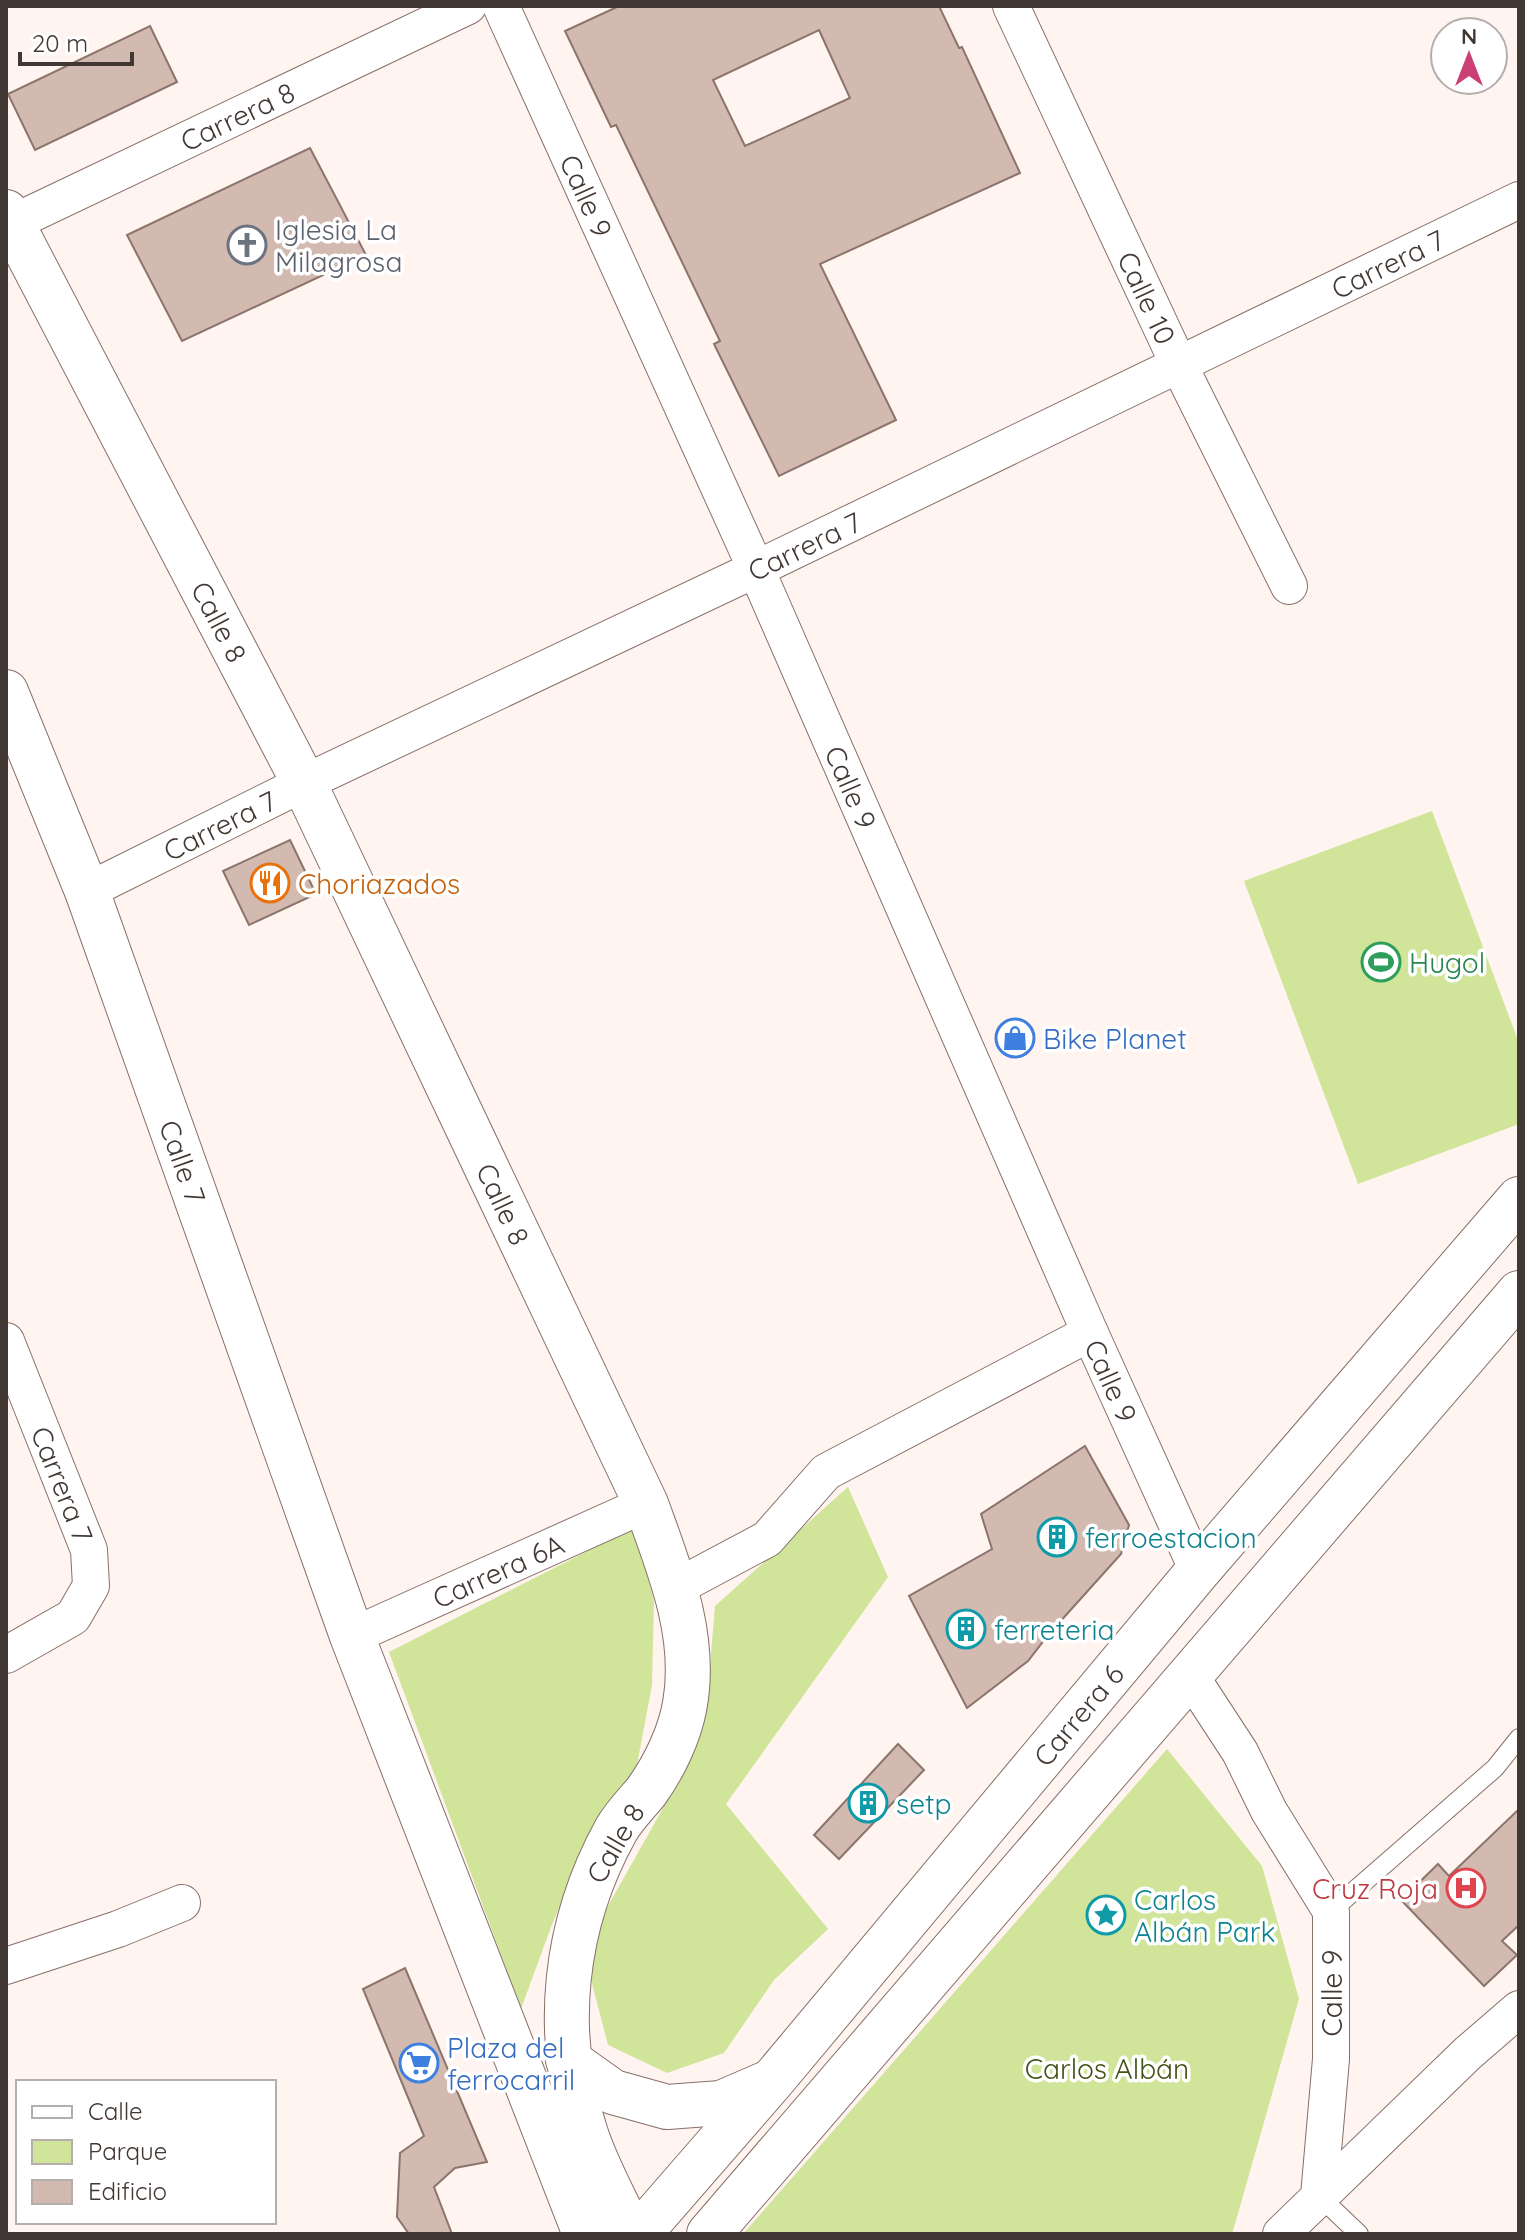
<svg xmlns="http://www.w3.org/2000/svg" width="1525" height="2240" viewBox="0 0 1525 2240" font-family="Quicksand,sans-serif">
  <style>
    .green { fill: #d0e599 }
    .building { fill: #d3bab1; stroke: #8b746c; stroke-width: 2; fill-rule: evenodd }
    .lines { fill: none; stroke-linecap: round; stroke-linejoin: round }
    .service-casing { stroke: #877068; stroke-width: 20 }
    .minor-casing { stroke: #877068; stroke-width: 38 }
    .tertiary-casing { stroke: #877068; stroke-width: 46 }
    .secondary-casing { stroke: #877068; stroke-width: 46 }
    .service { stroke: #fff; stroke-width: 18 }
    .minor { stroke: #fff; stroke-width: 36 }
    .tertiary { stroke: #fff; stroke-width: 44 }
    .secondary { stroke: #fff; stroke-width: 44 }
    .labels { text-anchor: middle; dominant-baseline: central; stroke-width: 7; stroke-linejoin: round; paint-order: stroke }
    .street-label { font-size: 28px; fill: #413733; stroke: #fff }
    .worship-label { font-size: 28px; fill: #5b616d; stroke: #fff; text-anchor: start }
    .food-label { font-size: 28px; fill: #c56008; stroke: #fff; text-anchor: start }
    .leisure-label { font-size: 28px; fill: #27864d; stroke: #fff; text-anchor: start }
    .shop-label { font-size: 28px; fill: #366cbe; stroke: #fff; text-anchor: start }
    .culture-label { font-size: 28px; fill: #0d838f; stroke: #fff; text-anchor: start }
    .health-label { font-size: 28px; fill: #be3a42; stroke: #fff; text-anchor: end }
    .park-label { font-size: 28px; fill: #465318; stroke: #fff }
  </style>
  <rect width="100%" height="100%" fill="#fff4f0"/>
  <g class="green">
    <polygon points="1432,811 1519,1043 1519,1124 1358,1184 1244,881"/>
    <polygon points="848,1487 888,1577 726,1804 828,1929 774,1980 724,2053 667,2073 608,2045 590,1976 604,1913 667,1801 706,1713 715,1606"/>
    <polygon points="635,1527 654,1601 652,1685 637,1765 588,1839 551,1927 521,2009 389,1652"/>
    <polygon points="1167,1749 1262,1866 1299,1999 1233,2231 1230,2234 743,2234"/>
  </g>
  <g class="building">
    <path d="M619,6h320l20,42 3,-1 58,126 -200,91 76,156 -117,56 -65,-132 6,-3 -104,-216 -5,2 -46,-96zM819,30l31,68 -105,48 -32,-66z"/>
    <polygon points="150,26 177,82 35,150 8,94"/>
    <polygon points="310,148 366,255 182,341 127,235"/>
    <polygon points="290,840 316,894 249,925 223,871"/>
    <polygon points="1085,1446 1129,1525 1121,1554 1049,1634 1028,1661 967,1708 909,1596 992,1549 981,1514"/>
    <polygon points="898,1744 924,1770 839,1859 814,1835"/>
    <polygon points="1519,1809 1519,1925 1502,1941 1517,1955 1484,1986 1401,1900 1438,1864 1449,1876"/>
    <polygon points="405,1968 487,2162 455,2168 434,2187 452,2234 409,2234 397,2217 400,2153 424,2136 363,1989"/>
  </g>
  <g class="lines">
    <defs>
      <g id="service">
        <polyline points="1331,1911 1495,1768 1519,1738"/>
        <polyline points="1319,2196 1359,2234"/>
      </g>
      <g id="minor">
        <path id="s1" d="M501,6l255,563 334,764 108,238"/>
        <path id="s2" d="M1011,6l167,357 111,223"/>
        <path id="s3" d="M6,226l462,-220"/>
        <path id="s4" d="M87,891l217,-108 452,-214 763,-369"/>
        <path id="s5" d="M6,1341l83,209 2,36 -18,31 -67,38"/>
        <polyline points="675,1588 767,1539 826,1472 1090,1333"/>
        <path id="s6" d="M352,1636l294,-132"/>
        <polyline points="1191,1677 1240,1752 1269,1811 1331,1911 1331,2059 1319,2196"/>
        <polyline points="6,1966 118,1929 182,1903"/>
        <polyline points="1281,2234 1468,2053 1519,2009"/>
      </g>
      <g id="tertiary">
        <path id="s7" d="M6,692l81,199 265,745 233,598"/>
      </g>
      <g id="secondary">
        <path id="s8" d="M6,212l298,571 342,721c23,64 51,130 39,200 -5,30 -21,63 -39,88 -10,12 -22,24 -30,38 -52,94 -64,202 -30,304 11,34 30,67 45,100"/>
        <polyline points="568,2060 613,2092 667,2107 721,2103 765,2084"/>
        <path id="s9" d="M639,2234l133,-153 426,-510 321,-372"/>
        <polyline points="709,2234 1519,1293"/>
      </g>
    </defs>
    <use href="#service" class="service-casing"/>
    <use href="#minor" class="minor-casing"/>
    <use href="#tertiary" class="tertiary-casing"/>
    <use href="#secondary" class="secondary-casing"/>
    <use href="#service" class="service"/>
    <use href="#minor" class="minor"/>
    <use href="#tertiary" class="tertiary"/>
    <use href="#secondary" class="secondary"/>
  </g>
  <defs>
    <symbol id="church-ring" viewBox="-11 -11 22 22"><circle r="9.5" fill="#fff" stroke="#6b7280" stroke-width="1.5"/><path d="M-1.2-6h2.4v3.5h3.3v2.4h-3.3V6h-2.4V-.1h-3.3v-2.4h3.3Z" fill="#6b7280"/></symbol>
    <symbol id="restaurant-ring" viewBox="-11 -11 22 22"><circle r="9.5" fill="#fff" stroke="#e8710a" stroke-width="1.5"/><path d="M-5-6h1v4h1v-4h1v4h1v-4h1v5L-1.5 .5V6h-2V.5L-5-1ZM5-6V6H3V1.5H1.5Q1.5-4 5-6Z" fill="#e8710a"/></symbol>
    <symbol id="stadium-ring" viewBox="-11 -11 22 22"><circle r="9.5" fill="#fff" stroke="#2e9e5b" stroke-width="1.5"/><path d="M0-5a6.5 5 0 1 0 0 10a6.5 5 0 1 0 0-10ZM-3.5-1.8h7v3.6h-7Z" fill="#2e9e5b"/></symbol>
    <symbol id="shop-ring" viewBox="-11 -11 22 22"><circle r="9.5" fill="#fff" stroke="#3f7fe0" stroke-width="1.5"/><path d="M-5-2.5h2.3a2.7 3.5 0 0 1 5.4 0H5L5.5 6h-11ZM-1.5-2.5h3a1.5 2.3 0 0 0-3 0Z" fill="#3f7fe0"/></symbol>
    <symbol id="building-ring" viewBox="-11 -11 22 22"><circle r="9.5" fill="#fff" stroke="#0f9aa8" stroke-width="1.5"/><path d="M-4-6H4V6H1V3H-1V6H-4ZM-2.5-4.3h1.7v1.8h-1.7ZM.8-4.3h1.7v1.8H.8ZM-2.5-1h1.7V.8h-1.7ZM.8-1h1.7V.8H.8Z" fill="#0f9aa8"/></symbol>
    <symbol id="hospital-ring" viewBox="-11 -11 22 22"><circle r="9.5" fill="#fff" stroke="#e0444e" stroke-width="1.5"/><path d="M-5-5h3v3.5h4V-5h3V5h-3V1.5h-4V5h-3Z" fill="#e0444e"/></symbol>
    <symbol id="sight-ring" viewBox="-11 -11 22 22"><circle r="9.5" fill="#fff" stroke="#0f9aa8" stroke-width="1.5"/><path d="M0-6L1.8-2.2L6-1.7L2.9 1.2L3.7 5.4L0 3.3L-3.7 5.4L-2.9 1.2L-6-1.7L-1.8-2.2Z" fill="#0f9aa8"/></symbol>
    <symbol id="supermarket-ring" viewBox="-11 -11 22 22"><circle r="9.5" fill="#fff" stroke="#3f7fe0" stroke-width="1.5"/><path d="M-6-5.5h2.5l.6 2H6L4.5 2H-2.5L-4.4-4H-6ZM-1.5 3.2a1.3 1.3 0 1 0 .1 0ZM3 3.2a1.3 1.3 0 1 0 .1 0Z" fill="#3f7fe0"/></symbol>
  </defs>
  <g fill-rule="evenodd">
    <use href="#church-ring" x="225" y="223" width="44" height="44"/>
    <use href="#restaurant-ring" x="248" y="861" width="44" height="44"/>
    <use href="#stadium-ring" x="1359" y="940" width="44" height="44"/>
    <use href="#shop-ring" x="993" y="1016" width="44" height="44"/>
    <use href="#building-ring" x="1035" y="1515" width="44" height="44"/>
    <use href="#building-ring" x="944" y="1607" width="44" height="44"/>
    <use href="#building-ring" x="846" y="1781" width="44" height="44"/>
    <use href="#hospital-ring" x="1444" y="1866" width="44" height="44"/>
    <use href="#sight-ring" x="1084" y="1893" width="44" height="44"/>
    <use href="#supermarket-ring" x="397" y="2041" width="44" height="44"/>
  </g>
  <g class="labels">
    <g class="street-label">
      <text stroke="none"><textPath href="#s3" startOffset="256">Carrera 8</textPath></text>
      <text stroke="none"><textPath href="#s1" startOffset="208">Calle 9</textPath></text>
      <text stroke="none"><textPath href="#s4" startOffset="1444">Carrera 7</textPath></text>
      <text stroke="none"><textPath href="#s2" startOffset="322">Calle 10</textPath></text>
      <text stroke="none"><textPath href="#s4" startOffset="796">Carrera 7</textPath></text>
      <text stroke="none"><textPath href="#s8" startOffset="462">Calle 8</textPath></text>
      <text stroke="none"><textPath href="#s1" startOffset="856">Calle 9</textPath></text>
      <text stroke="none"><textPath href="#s4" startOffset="148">Carrera 7</textPath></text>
      <text stroke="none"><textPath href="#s7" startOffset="502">Calle 7</textPath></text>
      <text stroke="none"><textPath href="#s8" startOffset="1110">Calle 8</textPath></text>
      <text stroke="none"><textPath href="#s1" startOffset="1504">Calle 9</textPath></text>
      <text stroke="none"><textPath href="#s5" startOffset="154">Carrera 7</textPath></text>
      <text stroke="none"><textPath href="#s6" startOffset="160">Carrera 6A</textPath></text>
      <text stroke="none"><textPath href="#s9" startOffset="680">Carrera 6</textPath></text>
      <text transform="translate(615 1843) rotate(-60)">Calle 8</text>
      <text transform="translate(1331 1993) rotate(-90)">Calle 9</text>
    </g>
    <g class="worship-label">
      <text x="275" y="229">Iglesia La<tspan x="275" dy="32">Milagrosa</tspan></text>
    </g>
    <g class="food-label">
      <text x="298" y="883">Choriazados</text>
    </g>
    <g class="leisure-label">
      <text x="1409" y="962">Hugol</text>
    </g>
    <g class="shop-label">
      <text x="1043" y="1038">Bike Planet</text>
      <text x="447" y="2047">Plaza del<tspan x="447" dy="32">ferrocarril</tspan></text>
    </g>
    <g class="culture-label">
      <text x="1085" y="1537">ferroestacion</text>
      <text x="994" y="1629">ferreteria</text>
      <text x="896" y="1803">setp</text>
      <text x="1134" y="1899">Carlos<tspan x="1134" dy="32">Albán Park</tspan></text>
    </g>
    <g class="health-label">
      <text x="1438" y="1888">Cruz Roja</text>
    </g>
    <g class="park-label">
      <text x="1107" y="2068">Carlos Albán</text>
    </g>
  </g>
  <rect width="1525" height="2240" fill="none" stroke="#413733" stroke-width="16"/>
  <rect x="16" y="2080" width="260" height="144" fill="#ffffff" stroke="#b3afad" stroke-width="2"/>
  <rect x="32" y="2106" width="40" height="12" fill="#ffffff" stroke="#b3afad" stroke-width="2"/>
  <text x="88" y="2120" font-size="24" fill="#413733">Calle</text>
  <rect x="32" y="2140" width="40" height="24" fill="#d0e599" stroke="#b3afad" stroke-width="2"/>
  <text x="88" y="2160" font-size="24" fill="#413733">Parque</text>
  <rect x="32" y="2180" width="40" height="24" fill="#d3bab1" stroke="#b3afad" stroke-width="2"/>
  <text x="88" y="2200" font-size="24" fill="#413733">Edificio</text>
  <g transform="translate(1469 56)"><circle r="38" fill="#ffffff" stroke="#b3afad" stroke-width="2"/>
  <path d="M0-6L14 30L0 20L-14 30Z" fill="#ca3f75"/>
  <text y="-12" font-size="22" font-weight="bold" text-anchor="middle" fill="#413733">N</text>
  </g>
  <path d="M20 52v12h112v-12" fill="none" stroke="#413733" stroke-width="4"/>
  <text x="32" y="52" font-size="24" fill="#413733" stroke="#ffffff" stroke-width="6" paint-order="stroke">20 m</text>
</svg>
